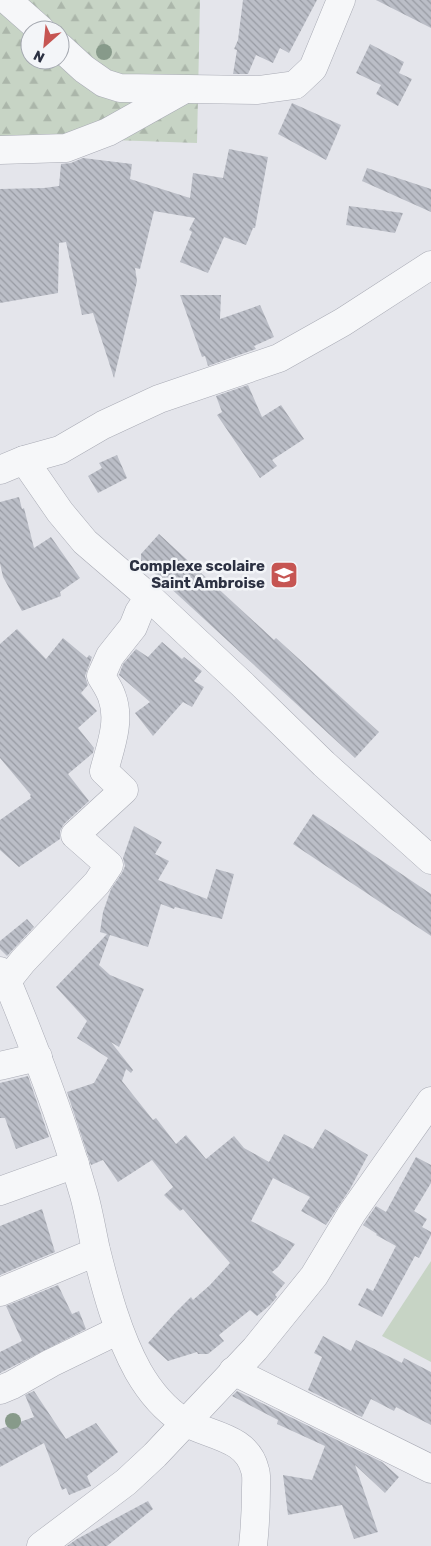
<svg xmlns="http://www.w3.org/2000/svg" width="431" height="1546" viewBox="0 0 431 1546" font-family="Rubik,sans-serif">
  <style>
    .green { fill: #c7d4c5 }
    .forest { fill: url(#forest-firs); fill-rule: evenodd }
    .building { fill: url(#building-back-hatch) }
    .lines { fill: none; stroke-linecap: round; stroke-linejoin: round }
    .street-casing { stroke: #a9abb5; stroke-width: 29 }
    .street { stroke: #f6f7f9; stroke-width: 28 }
    .tree { fill: #879a8a }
    .labels { text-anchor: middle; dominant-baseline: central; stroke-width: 5; stroke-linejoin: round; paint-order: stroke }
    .poi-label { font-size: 15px; font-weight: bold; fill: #2c3142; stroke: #f3f5f8; text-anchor: end }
  </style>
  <defs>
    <pattern id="forest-firs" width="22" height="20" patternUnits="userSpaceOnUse" patternTransform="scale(1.25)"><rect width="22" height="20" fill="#c7d4c5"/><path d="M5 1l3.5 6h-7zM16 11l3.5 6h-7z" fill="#abb6aa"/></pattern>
    <pattern id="building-back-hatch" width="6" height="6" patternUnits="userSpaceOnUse" patternTransform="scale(1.25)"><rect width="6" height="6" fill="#bbbec7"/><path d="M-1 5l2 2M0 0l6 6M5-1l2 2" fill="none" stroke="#989ba3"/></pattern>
  </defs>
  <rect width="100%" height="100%" fill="#e4e5eb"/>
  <polygon class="green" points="431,1261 431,1362 382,1336"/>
  <path class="forest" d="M0,0h200l-3,143 -197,-7zM30,30h30v30h-30z"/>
  <g class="building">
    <polygon points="243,0 317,0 289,53 280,48 273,63 256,55 248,74 233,74 237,50 234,49 238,40"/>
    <polygon points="376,0 431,0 431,28"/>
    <polygon points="370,44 404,62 399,73 412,79 398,106 376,94 381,85 356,73"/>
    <polygon points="292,103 341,125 326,160 278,134"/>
    <polygon points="229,149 268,157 255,228 253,228 246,245 224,237 208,273 180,262 192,232 189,230 195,218 154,211 140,269 135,268 137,281 114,378 93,313 82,315 66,242 59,243 58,293 0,303 0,189 44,188 59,186 61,164 71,163 83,158 132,164 130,179 190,198 193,173 223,178"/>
    <polygon points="367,168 431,189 431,212 362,181"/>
    <polygon points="349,206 403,213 395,233 346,225"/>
    <polygon points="180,295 221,295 220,319 260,305 274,337 254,346 256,349 208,366 205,356 202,357"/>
    <polygon points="248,385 262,417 281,405 304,439 272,460 277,466 260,478 217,415 222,412 216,396"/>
    <polygon points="117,455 127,478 98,493 88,476 102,468 99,463"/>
    <polygon points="19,497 22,509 24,508 34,548 51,537 80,578 60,592 61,596 22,611 3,577 0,563 0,502"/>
    <polygon points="159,534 274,640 276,638 379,732 355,758 141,561 141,554"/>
    <polygon points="17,629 46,659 63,638 87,658 89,655 92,657 85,676 88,685 81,693 97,711 78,728 94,748 93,753 68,774 89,801 64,824 60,831 60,839 19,867 0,850 0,820 31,798 30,796 31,795 0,758 0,644"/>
    <polygon points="162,642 182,659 184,657 202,671 194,681 204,687 192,707 183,702 153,736 135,713 150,702 119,675 123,664 136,649 148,657"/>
    <polygon points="313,814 431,894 431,936 293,844"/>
    <polygon points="134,826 162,842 155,854 169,861 158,880 207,899 216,869 234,874 222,919 175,907 174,909 161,904 148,947 110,935 99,965 110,975 144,989 119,1047 111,1042 133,1070 131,1073 126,1069 122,1081 153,1120 156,1118 176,1144 186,1135 206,1159 234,1136 244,1148 269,1162 284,1134 313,1149 325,1129 368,1155 350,1189 326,1225 301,1211 310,1197 273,1178 251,1221 295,1244 278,1267 272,1272 285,1283 275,1295 277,1297 270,1305 257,1316 250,1310 219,1335 224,1341 208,1354 198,1354 197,1352 168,1361 148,1343 175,1313 191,1297 193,1300 210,1285 230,1263 183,1209 180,1211 164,1195 173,1187 152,1160 118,1182 103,1160 91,1165 67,1092 94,1083 108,1058 77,1038 87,1021 56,987 107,934 100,932 103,912 111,889 122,873 125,866 123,858"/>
    <polygon points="27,919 34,927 7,956 0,949 0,941"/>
    <polygon points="28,1076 49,1137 16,1149 5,1118 0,1118 0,1083"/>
    <polygon points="416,1157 431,1165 431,1183 414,1211 427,1219 422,1227 431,1232 431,1235 419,1258 415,1256 382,1317 358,1305 367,1288 373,1291 396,1246 376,1235 377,1234 363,1225 376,1206 386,1212"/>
    <polygon points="42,1209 55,1252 0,1275 0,1226"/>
    <polygon points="58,1285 72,1314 79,1311 86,1329 0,1373 0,1352 22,1341 6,1306"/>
    <polygon points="323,1336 351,1351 356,1340 402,1363 404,1358 431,1372 431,1425 396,1407 394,1411 371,1399 362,1417 308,1390 322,1357 314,1353"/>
    <polygon points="34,1391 66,1439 96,1423 118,1452 87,1476 91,1486 69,1495 66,1488 62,1490 44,1443 0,1467 0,1429 34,1417 25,1395"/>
    <polygon points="237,1391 382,1462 399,1477 385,1493 355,1465 378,1532 354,1539 342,1505 288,1515 283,1475 312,1480 325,1446 277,1424 278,1420 232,1396"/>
    <polygon points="148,1501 153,1509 107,1546 67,1546 77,1539"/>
  </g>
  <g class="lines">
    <defs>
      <g id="street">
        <polyline points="7,0 41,30"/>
        <polyline points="60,47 84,69 104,83 120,88 258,90 295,85 313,68 341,0"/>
        <polyline points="0,150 66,148 108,132 183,90"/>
        <polyline points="24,460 60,512 85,542 149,597 243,685 324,764 431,860"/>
        <polyline points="0,470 24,460 60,450 103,425 159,399 279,358 343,322 431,265"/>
        <path d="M0,971l7,10c29,70 56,141 77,214 5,18 8,37 12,55 10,40 22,85 42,121 12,21 25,37 45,50 25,15 64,15 72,49 2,6 1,13 1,19 0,19 -1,38 -3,57"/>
        <path d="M7,981l16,-20 74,-78 12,-18 -34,-30 49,-45 -20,-19c6,-23 17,-50 8,-74 -2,-7 -7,-14 -11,-21l9,-20 23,-29 6,-15 10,-15"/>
        <polyline points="0,1066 38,1057"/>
        <polyline points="0,1191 75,1164"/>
        <polyline points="0,1292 96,1252"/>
        <polyline points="233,1371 431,1469"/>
        <polyline points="0,1390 12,1385 51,1363 119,1330"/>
        <polyline points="41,1546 126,1482 155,1455 255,1349 314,1276 352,1213 431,1101"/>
      </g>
    </defs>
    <use href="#street" class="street-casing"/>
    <use href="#street" class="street"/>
  </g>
  <g class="tree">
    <circle cx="104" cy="52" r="8"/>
    <circle cx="13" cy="1421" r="8"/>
  </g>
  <defs>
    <symbol id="school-square" viewBox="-11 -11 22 22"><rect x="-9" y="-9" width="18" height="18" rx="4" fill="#c65552" stroke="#f3f5f8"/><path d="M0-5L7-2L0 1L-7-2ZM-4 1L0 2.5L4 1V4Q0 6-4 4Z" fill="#fff"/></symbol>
  </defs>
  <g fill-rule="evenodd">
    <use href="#school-square" x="268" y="559" width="32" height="32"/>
  </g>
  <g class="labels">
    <g class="poi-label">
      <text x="265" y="566">Complexe scolaire<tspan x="265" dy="17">Saint Ambroise</tspan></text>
    </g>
  </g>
  <g transform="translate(45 45) rotate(207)"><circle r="24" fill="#f3f5f8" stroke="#a3a7af"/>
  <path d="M0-4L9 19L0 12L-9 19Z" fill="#c65552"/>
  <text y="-8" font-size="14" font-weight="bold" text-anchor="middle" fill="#2c3142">N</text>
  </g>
</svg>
